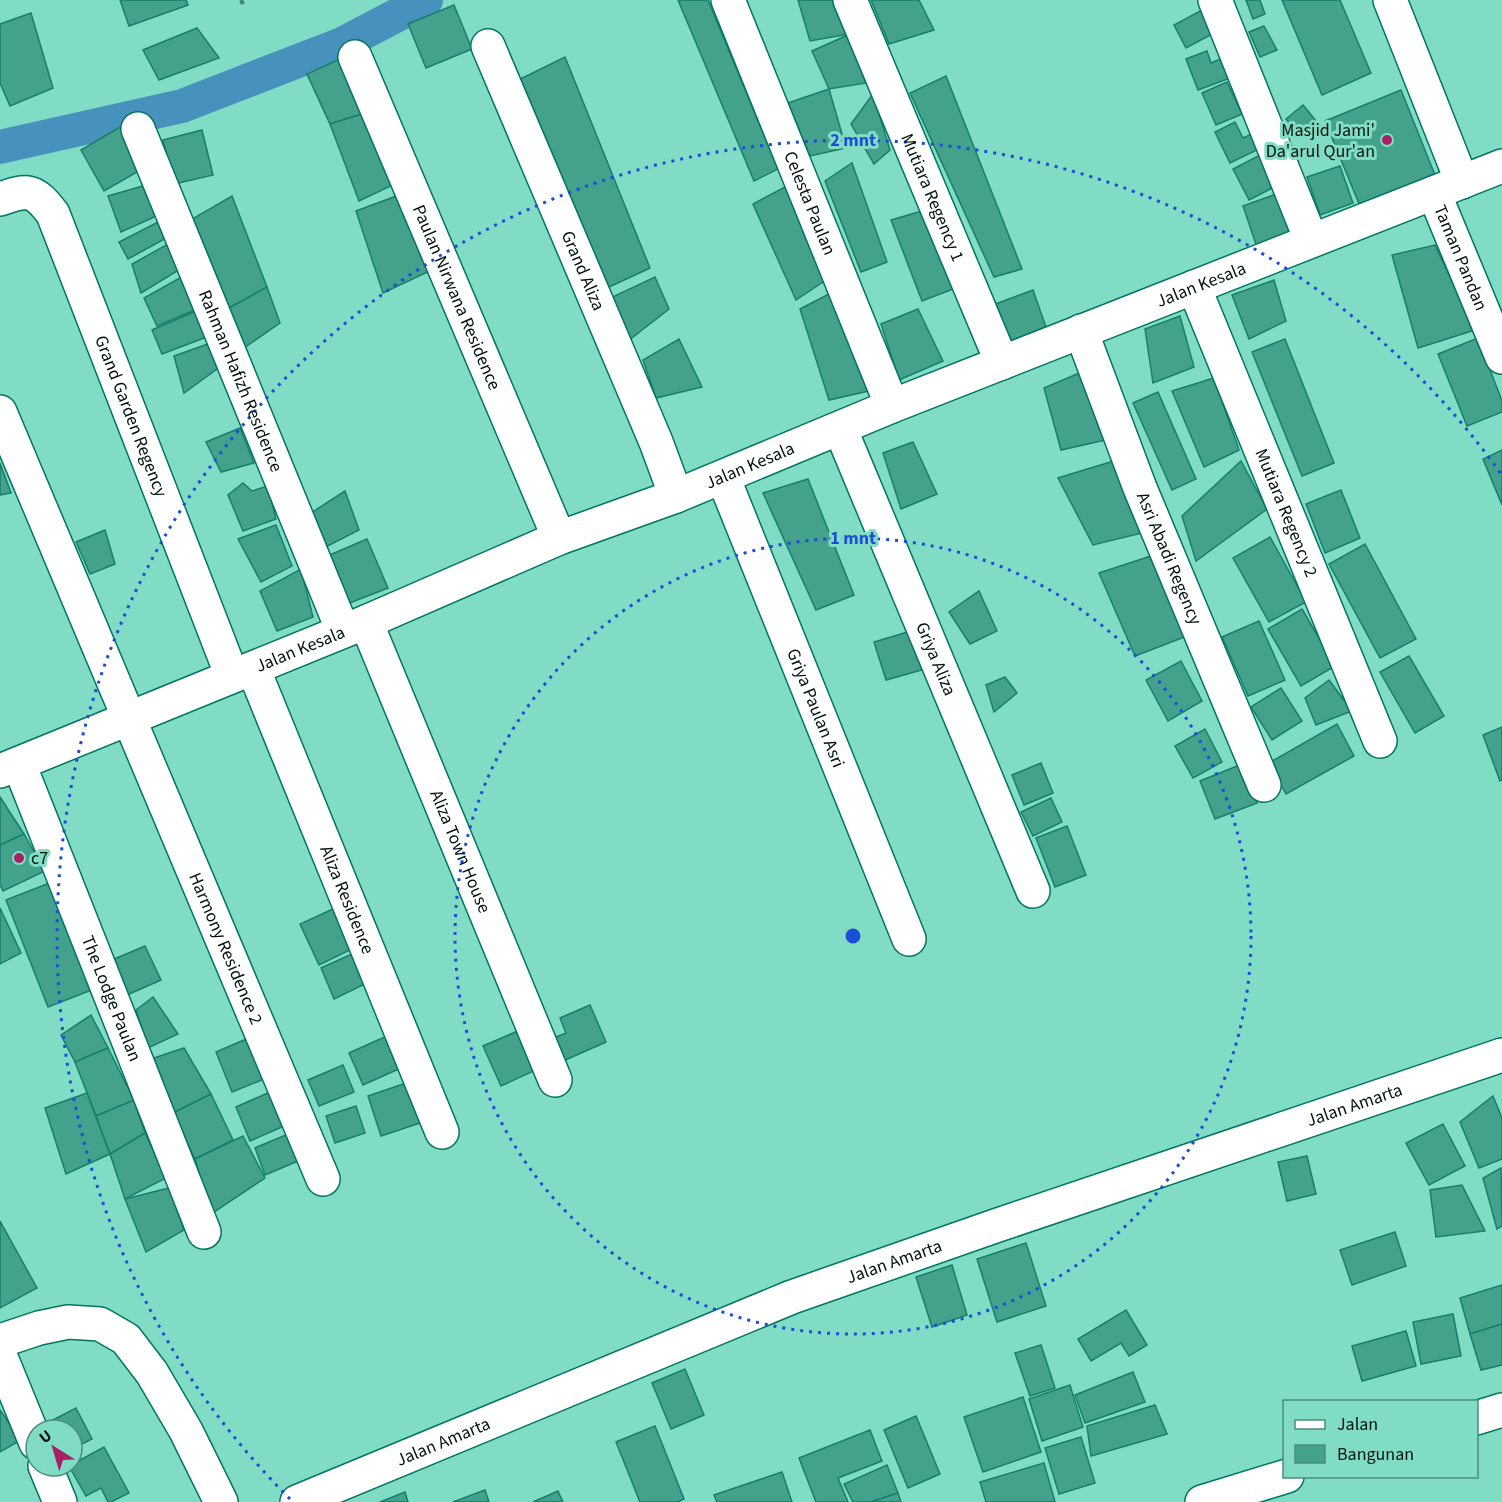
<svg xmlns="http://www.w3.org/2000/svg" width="1502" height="1502" viewBox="0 0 1502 1502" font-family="'Source Sans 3',sans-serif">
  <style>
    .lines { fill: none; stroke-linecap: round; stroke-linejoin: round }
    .canal { stroke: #4692bd; stroke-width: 34 }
    .building { fill: #44a18c; stroke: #177f6b; stroke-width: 1.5 }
    .minor-casing { stroke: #007561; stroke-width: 36 }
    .path { stroke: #478273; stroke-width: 4; stroke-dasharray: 4.5 4.5; stroke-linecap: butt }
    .minor { stroke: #fff; stroke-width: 33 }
    .ring { fill: none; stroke: #1d4ed8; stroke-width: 3; stroke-dasharray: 3 6 }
    .poi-dot { fill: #a92065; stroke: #80dcc5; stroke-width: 2 }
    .labels { text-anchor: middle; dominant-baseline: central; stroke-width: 6; stroke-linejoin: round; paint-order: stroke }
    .poi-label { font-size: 18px; fill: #00140f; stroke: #80dcc5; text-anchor: end }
    .street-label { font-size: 18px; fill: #00140f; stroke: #80dcc5 }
    .centre { fill: #1d4ed8; stroke: #80dcc5; stroke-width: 3 }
    .ring-label { font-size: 18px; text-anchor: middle; font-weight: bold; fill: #1d4ed8; stroke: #80dcc5; stroke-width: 6; stroke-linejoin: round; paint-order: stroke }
  </style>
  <rect width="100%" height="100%" fill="#80dcc5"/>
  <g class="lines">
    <polyline class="canal" points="0,147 182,106 342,44 426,0"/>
  </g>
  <g class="building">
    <polygon points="120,0 186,0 188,5 129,26"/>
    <polygon points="678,0 708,0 778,169 754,181"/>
    <polygon points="798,0 834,0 850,34 810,41"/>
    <polygon points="871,0 919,0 934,30 889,44"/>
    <polygon points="1246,0 1260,0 1265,14 1253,19"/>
    <polygon points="1282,0 1340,0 1371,73 1322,95"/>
    <polygon points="454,5 472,49 426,68 408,24"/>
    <polygon points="1204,9 1216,32 1186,48 1174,25"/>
    <polygon points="31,13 53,88 10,106 0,83 0,24"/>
    <polygon points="1264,26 1277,50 1260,57 1249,32"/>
    <polygon points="197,28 219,58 159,80 143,50"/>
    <polygon points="850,34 866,83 829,89 812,51"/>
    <polygon points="1207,51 1211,63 1223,58 1230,78 1198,90 1186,59"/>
    <polygon points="344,57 365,113 330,124 307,74"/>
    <polygon points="565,57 650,268 607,288 516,81"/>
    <polygon points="946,76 1022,269 994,277 910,93"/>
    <polygon points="1227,82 1242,114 1216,125 1202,93"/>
    <polygon points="829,89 846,148 810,156 788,103"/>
    <polygon points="1401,90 1435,175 1360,206 1325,121"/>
    <polygon points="873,94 890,150 874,164 851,124"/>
    <polygon points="1303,105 1316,121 1299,135 1286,119"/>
    <polygon points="365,113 397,183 359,201 330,124"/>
    <polygon points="1235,122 1243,138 1256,132 1263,147 1230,163 1215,132"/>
    <polygon points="120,127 144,168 104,191 81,150"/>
    <polygon points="202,130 213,175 174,184 163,140"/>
    <polygon points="1264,153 1280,184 1249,200 1233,169"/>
    <polygon points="852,163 887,262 861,272 825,181"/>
    <polygon points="1340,166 1353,203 1320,215 1307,177"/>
    <polygon points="150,184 163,213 121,232 108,196"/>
    <polygon points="785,187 826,280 796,300 753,204"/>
    <polygon points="1285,191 1302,237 1259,253 1243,206"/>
    <polygon points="399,195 432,270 383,293 356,211"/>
    <polygon points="232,196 267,287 220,313 187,222"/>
    <polygon points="922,211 953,289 922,301 891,220"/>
    <polygon points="160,221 170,236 128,259 119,242"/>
    <polygon points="170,243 182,268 141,293 132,264"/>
    <polygon points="1435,245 1475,330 1418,348 1392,255"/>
    <polygon points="183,276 195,310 157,326 144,298"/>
    <polygon points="655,277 669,309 628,341 604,301"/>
    <polygon points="1274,280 1286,321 1249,339 1232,295"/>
    <polygon points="267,287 280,323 241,350 220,313"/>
    <polygon points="1033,290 1047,330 1004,346 990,306"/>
    <polygon points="829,294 869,391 829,400 800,309"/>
    <polygon points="203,308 212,335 162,354 152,330"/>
    <polygon points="918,309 943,361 899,380 881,324"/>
    <polygon points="1180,316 1194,367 1153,383 1145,329"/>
    <polygon points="1478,338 1502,401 1502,412 1467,426 1438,354"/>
    <polygon points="679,339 702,387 656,398 643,360"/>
    <polygon points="1285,339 1334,463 1302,476 1252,352"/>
    <polygon points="216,341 224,364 184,393 174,356"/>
    <polygon points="1084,371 1110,439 1061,450 1044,388"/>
    <polygon points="1214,378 1239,450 1204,467 1172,391"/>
    <polygon points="1158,392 1196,479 1172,490 1133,403"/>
    <polygon points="240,428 254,463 221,472 206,442"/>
    <polygon points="913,442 937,494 901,509 883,453"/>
    <polygon points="1502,450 1502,505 1483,459"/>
    <polygon points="1117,460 1150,531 1093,545 1058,478"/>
    <polygon points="1241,461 1267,509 1196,561 1182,516"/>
    <polygon points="0,463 11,493 0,495"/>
    <polygon points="808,479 854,595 816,610 763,493"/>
    <polygon points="243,483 252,491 268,486 276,519 243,531 228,495"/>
    <polygon points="1341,490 1360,538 1325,553 1306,504"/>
    <polygon points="345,491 359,530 322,549 311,513"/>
    <polygon points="276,525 292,566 261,582 238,539"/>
    <polygon points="105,530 115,564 90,574 76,542"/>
    <polygon points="1270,537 1306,602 1269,622 1233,558"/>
    <polygon points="367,539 388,588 347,604 325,557"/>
    <polygon points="1365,544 1416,639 1380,658 1329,564"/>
    <polygon points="1157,554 1187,636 1135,656 1099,573"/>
    <polygon points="301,569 313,617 277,631 260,591"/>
    <polygon points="979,591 997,631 970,644 949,612"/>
    <polygon points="1302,609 1335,666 1301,686 1268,629"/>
    <polygon points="1259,621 1285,680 1248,696 1222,637"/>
    <polygon points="911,631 925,669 886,680 874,642"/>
    <polygon points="1409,656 1444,716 1415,733 1380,672"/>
    <polygon points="1181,661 1202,701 1168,721 1146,680"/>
    <polygon points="1005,677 1017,693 994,712 986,685"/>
    <polygon points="1329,680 1352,711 1316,725 1305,698"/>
    <polygon points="1281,688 1302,721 1272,740 1251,707"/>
    <polygon points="1337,724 1354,756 1286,794 1269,763"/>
    <polygon points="1502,727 1502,780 1500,781 1483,735"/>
    <polygon points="1205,729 1222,762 1193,778 1175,746"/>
    <polygon points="1041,763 1053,793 1024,805 1012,775"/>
    <polygon points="1242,764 1257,803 1215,819 1200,781"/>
    <polygon points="0,797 24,834 0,845"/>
    <polygon points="1051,798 1062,822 1033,836 1021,812"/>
    <polygon points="1067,826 1086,875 1055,887 1036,838"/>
    <polygon points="24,834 45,871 3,891 0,884 0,845"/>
    <polygon points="52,882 94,989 48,1007 6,900"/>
    <polygon points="0,908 21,953 0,964"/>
    <polygon points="335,908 354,948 319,965 300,924"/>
    <polygon points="145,946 161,980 127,995 112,960"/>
    <polygon points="352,954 365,984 334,999 321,968"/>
    <polygon points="153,997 178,1034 148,1048 136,1010"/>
    <polygon points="590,1005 606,1042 554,1065 544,1042 566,1033 560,1018"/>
    <polygon points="91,1015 108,1048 75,1062 61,1035"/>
    <polygon points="520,1030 538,1069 501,1086 483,1046"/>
    <polygon points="258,1034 274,1075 232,1092 216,1052"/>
    <polygon points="389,1035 403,1067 363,1085 349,1053"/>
    <polygon points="108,1048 134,1100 96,1116 75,1062"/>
    <polygon points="184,1048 211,1094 173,1113 154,1058"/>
    <polygon points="343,1065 354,1092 319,1106 308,1080"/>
    <polygon points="412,1081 426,1121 381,1136 368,1096"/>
    <polygon points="270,1092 284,1126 250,1141 236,1107"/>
    <polygon points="87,1093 110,1154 66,1174 45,1108"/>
    <polygon points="211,1094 233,1140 195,1159 173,1113"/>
    <polygon points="1493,1096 1502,1118 1502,1159 1479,1168 1460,1122"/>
    <polygon points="134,1100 145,1133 110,1154 96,1116"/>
    <polygon points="356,1106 365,1133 335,1143 326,1116"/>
    <polygon points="1443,1124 1465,1166 1429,1185 1406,1143"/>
    <polygon points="145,1133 166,1178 125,1199 110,1154"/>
    <polygon points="288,1134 298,1161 265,1175 255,1148"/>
    <polygon points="243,1136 265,1178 211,1214 195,1159"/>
    <polygon points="1307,1156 1316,1194 1287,1201 1278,1162"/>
    <polygon points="1501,1168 1502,1226 1497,1229 1483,1178"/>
    <polygon points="1462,1185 1485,1231 1436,1237 1430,1190"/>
    <polygon points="169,1188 184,1230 146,1252 125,1199"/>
    <polygon points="0,1221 37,1288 0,1308"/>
    <polygon points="1395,1232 1406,1266 1352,1285 1340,1250"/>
    <polygon points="1026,1243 1046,1306 997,1322 977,1259"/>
    <polygon points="952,1265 967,1315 932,1327 916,1277"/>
    <polygon points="1502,1285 1502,1324 1470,1334 1460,1298"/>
    <polygon points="1126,1310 1147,1345 1129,1356 1121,1343 1091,1361 1078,1339"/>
    <polygon points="1453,1314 1461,1356 1421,1364 1413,1322"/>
    <polygon points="1502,1324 1502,1365 1481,1370 1470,1334"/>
    <polygon points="1406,1331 1416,1366 1362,1381 1352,1346"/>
    <polygon points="1041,1345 1055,1388 1030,1396 1015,1353"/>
    <polygon points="685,1369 704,1415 671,1429 652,1383"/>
    <polygon points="1133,1372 1145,1402 1085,1423 1075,1395"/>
    <polygon points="1070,1385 1083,1427 1042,1441 1029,1399"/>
    <polygon points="1023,1397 1041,1452 983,1472 964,1417"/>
    <polygon points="1155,1405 1167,1434 1091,1456 1087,1426"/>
    <polygon points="76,1408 92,1439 72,1449 72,1430 45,1430 43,1425"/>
    <polygon points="0,1410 21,1440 0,1452"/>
    <polygon points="916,1416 940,1474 908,1488 884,1430"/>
    <polygon points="655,1426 684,1499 678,1502 640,1502 616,1442"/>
    <polygon points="870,1430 882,1461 838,1478 848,1502 816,1502 799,1458"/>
    <polygon points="1081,1437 1095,1483 1059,1494 1045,1448"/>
    <polygon points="104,1447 129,1493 111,1502 108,1502 101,1488 86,1496 69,1466"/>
    <polygon points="1044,1463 1055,1502 986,1502 980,1482"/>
    <polygon points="887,1465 898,1493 871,1502 853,1502 844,1484"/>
    <polygon points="782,1472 792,1502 717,1502 714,1495"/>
    <polygon points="485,1490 489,1502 453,1502"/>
    <polygon points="558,1491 563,1502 533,1502"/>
    <polygon points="405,1492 408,1502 380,1502"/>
    <polygon points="898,1493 901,1502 871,1502"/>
  </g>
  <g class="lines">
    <defs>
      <g id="minor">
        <path id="s1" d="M728,0l164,406"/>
        <path id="s2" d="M850,0l152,363"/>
        <polyline points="1215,0 1311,240"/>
        <polyline points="1390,0 1462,182"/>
        <path id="s3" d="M488,46l168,396 20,54"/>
        <path id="s4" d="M355,57l204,481"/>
        <path id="s5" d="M138,129l205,502"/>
        <path id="s6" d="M1434,193l68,164"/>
        <path id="s7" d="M0,199c28,-10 34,-10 53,15l179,462"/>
        <path id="s8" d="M1194,287l186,454"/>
        <path id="s9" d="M1081,331l59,157 124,297"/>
        <path id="s10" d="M0,412l323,767"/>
        <path id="s11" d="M840,428l193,463"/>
        <path id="s12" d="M723,477l186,462"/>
        <path id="s13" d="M366,622l189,458"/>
        <path id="s14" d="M253,668l189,464"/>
        <path id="s15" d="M19,764l185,468"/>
        <path id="s16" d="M0,771l366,-149 193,-84 117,-42 216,-90 610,-240"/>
        <polyline points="0,1341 39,1328 68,1322 100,1324 126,1339 152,1373 186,1431 221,1502"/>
        <polyline points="0,1355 36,1443"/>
        <polyline points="1476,1418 1502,1410"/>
        <polyline points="45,1466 60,1502"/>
        <path id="s17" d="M297,1502l495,-205 206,-72 504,-170"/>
        <polyline points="1202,1502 1287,1476"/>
      </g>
    </defs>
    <use href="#minor" class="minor-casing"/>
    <polyline class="path" points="241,0 245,8"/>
    <use href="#minor" class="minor"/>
  </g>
  <g class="ring">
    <circle cx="853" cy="936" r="398"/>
    <path d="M290 1499A796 796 0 1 1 1501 474"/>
  </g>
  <g class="poi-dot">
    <circle cx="1387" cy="140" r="6"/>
    <circle cx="19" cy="858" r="6"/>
  </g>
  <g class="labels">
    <g class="poi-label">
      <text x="1375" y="130">Masjid Jami'<tspan x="1375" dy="21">Da'arul Qur'an</tspan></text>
      <text x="31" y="858" text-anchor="start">c7</text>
    </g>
    <g class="street-label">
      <text stroke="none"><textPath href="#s2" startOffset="214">Mutiara Regency 1</textPath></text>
      <text stroke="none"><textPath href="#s1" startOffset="219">Celesta Paulan</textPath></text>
      <text stroke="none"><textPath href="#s6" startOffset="70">Taman Pandan</textPath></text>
      <text stroke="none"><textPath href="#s3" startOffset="244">Grand Aliza</textPath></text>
      <text stroke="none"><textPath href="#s16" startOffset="1296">Jalan Kesala</textPath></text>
      <text stroke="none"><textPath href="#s4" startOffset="261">Paulan Nirwana Residence</textPath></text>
      <text stroke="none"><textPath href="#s5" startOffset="272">Rahman Hafizh Residence</textPath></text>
      <text stroke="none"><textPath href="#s7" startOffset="279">Grand Garden Regency</textPath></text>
      <text stroke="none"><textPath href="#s16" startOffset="810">Jalan Kesala</textPath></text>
      <text stroke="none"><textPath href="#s8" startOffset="244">Mutiara Regency 2</textPath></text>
      <text stroke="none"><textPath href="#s9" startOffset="244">Asri Abadi Regency</textPath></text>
      <text stroke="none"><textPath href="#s16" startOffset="324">Jalan Kesala</textPath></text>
      <text stroke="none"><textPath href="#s11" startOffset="250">Griya Aliza</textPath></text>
      <text stroke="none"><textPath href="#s12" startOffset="249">Griya Paulan Asri</textPath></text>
      <text stroke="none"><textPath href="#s13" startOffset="248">Aliza Town House</textPath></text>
      <text stroke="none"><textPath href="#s14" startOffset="250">Aliza Residence</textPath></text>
      <text stroke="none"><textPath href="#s10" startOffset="582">Harmony Residence 2</textPath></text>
      <text stroke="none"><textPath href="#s15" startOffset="252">The Lodge Paulan</textPath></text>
      <text stroke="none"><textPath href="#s17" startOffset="1130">Jalan Amarta</textPath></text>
      <text stroke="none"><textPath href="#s17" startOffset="644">Jalan Amarta</textPath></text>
      <text stroke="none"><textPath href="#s17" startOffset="158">Jalan Amarta</textPath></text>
    </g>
  </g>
  <circle cx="853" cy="936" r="9" class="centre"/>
  <g class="ring-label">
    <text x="853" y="146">2 mnt</text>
    <text x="853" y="544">1 mnt</text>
  </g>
  <rect x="1283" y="1400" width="195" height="78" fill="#80dcc5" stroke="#4d8c7c" stroke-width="1.5"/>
  <rect x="1295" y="1420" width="30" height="9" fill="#ffffff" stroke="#4d8c7c" stroke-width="1.5"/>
  <text x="1337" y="1430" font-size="18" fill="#00140f">Jalan</text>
  <rect x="1295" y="1445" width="30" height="18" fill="#44a18c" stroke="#4d8c7c" stroke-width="1.5"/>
  <text x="1337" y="1460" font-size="18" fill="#00140f">Bangunan</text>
  <g transform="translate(54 1448) rotate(323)"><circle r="28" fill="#80dcc5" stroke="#4d8c7c" stroke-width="1.5"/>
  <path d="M0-4.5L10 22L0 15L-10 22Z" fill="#a92065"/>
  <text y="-9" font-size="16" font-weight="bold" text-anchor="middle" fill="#00140f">U</text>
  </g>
</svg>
